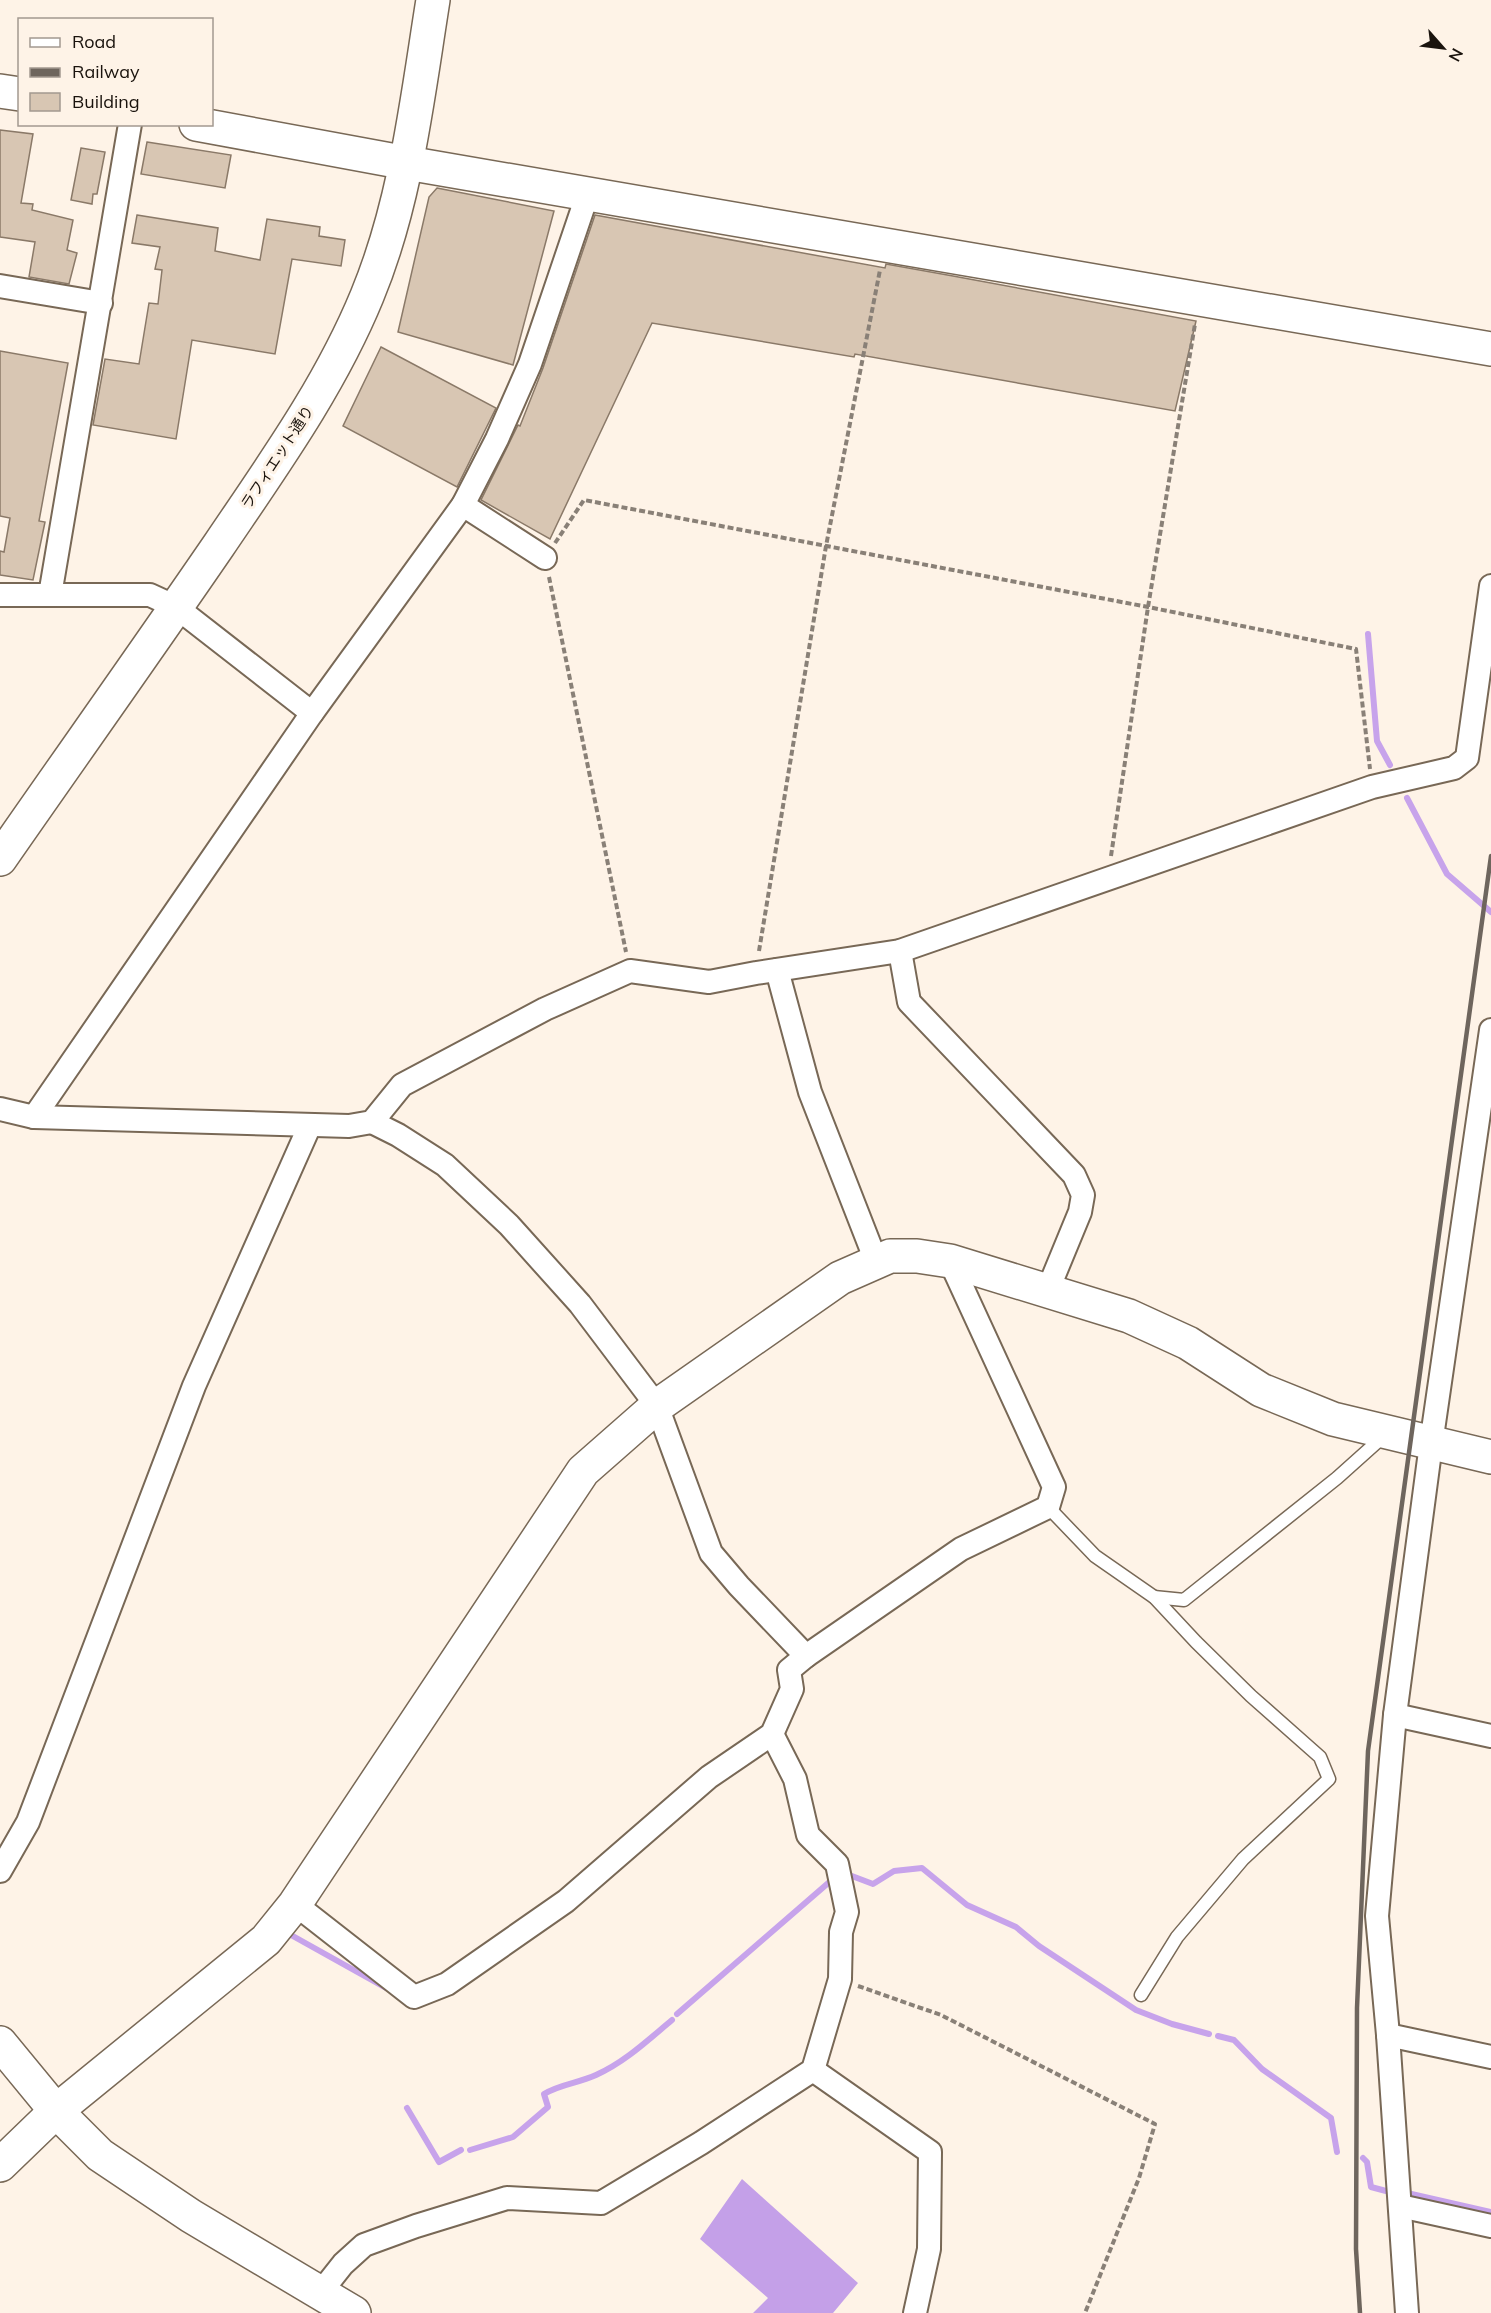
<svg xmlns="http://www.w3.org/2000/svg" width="1491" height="2313" viewBox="0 0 1491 2313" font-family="Mulish,'Noto Sans JP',sans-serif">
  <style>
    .forest { fill: #c4a0e8 }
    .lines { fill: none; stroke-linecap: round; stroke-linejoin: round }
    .stream { stroke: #c7a3eb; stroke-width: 6 }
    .building { fill: #d8c6b3; stroke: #8a7968; stroke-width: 1.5 }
    .lane-casing { stroke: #786856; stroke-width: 15 }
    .street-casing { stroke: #786856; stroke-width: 26 }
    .secondary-casing { stroke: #786856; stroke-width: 36 }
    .path { stroke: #898077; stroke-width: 4; stroke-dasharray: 6 3; stroke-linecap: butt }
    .lane { stroke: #fff; stroke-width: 12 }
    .street { stroke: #fff; stroke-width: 22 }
    .secondary { stroke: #fff; stroke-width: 33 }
    .rail { stroke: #6e655d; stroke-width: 4.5 }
    .labels { text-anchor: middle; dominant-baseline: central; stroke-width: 6; stroke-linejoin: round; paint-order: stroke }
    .street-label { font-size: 15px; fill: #1a130d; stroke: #fef3e7 }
  </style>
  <rect width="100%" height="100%" fill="#fef3e7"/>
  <polygon class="forest" points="742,2179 858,2283 833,2313 753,2313 768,2298 700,2239"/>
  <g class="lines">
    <g class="stream">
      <polyline points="1368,634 1377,741 1390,765"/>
      <polyline points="1407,798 1447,874 1491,912"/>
      <polyline points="844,1873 873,1884 894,1871 922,1868 967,1905 1016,1927 1039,1946 1136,2010 1172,2024 1209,2034"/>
      <polyline points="291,1935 386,1988"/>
      <polyline points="677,2014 834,1878"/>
      <polyline points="1218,2036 1234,2040 1262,2069 1331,2118 1337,2152"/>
      <polyline points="407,2108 439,2162 461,2150"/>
      <path d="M470,2150l43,-13 35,-30 -4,-13c16,-10 35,-11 52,-19 29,-13 52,-35 76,-55"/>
      <polyline points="1363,2158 1367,2162 1371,2187 1386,2191"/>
      <polyline points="1407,2193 1491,2212"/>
    </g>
  </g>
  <g class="building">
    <polygon points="0,130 33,134 21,203 33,204 32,210 73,220 67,250 77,253 69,284 29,277 35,242 0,237"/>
    <polygon points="147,142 231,155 225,188 141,174"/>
    <polygon points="81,148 105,152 97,194 93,194 92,204 71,200"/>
    <polygon points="437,188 554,211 513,365 398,332 429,197"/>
    <polygon points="137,215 218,228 215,251 260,260 267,219 320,227 319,236 345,240 341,266 292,259 275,354 192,340 176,439 93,425 105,359 139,364 149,303 158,304 162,270 155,269 160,247 132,243"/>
    <polygon points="595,215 885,268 886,264 953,276 1196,321 1175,411 855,354 854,357 652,323 550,539 481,500 518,425 520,426 543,368"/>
    <polygon points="381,347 496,408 457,487 343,426"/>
    <polygon points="0,351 68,363 39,521 45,522 33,580 0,575 0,551 4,552 10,518 0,516"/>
  </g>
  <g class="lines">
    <defs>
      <g id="lane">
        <polyline points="1048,1507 1095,1556 1154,1597 1196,1642 1251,1696 1320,1757 1329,1779 1243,1859 1177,1937 1141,1995"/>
        <polyline points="1154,1597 1184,1600 1337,1478 1385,1435"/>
      </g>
      <g id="street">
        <polyline points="0,286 101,303"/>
        <polyline points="463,505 545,558"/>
        <polyline points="0,595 150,595 176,607 312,713"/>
        <polyline points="50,595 130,124"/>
        <polyline points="900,951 909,1002 1074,1175 1083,1195 1080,1212 1047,1292"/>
        <polyline points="777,970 810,1092 876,1261"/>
        <polyline points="0,1109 34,1117 349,1126 372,1122 402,1085 545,1009 630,971 709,982 756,973 900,951 1372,787 1454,768 1467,758 1491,586"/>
        <polyline points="34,1117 312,713 463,505 497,439 530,364 588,193"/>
        <polyline points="372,1122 398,1135 445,1165 509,1225 580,1304 657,1406 711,1553 739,1586 806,1656"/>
        <polyline points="1395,1715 1491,1736"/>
        <polyline points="0,1871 28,1822 194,1386 310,1125"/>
        <polyline points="295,1904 414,1997 447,1984 566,1901 709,1777 772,1734 792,1689 789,1670 806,1656 961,1549 1048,1507 1054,1487 950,1261"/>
        <polyline points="1388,2035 1491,2057"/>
        <polyline points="813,2070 930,2152 929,2249 915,2313"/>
        <polyline points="1400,2206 1491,2226"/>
        <polyline points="320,2293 343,2264 364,2245 416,2226 507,2198 601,2203 701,2143 813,2070 840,1979 841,1932 847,1912 837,1864 808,1835 795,1779 772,1734"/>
        <polyline points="1407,2313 1388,2035 1377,1916 1395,1715 1431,1444 1491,1030"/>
      </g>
      <g id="secondary">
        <polyline points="0,91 20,94"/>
        <polyline points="196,124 407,163 1491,349"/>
        <path d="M0,859c73,-105 147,-209 219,-314 54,-80 111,-159 148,-249 39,-94 50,-196 66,-296"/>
        <polyline points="0,2043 56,2111 100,2155 191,2216 354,2313"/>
        <polyline points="0,2165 56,2111 266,1940 295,1904 583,1471 657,1406 840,1278 890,1256 917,1256 950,1261 1129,1316 1188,1343 1261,1390 1333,1419 1491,1457"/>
      </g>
    </defs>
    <use href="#lane" class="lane-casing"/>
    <use href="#street" class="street-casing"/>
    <use href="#secondary" class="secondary-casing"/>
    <g class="path">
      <polyline points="555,543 584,500 1148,607 1356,649 1370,769"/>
      <polyline points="549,577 626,952"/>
      <polyline points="1111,856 1148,607 1195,324"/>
      <polyline points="759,951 826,546 880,270"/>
      <polyline points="858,1986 941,2015 1155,2124 1139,2178 1085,2313"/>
    </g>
    <use href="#lane" class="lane"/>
    <use href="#street" class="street"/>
    <use href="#secondary" class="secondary"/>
    <polyline class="rail" points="1360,2313 1356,2249 1357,2008 1368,1751 1491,856"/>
  </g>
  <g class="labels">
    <g class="street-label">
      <text transform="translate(277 457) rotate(-57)">ラフィエット通り</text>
    </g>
  </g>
  <rect x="18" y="18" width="195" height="108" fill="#fef3e7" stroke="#a39990" stroke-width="1.5"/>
  <rect x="30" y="38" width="30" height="9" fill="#ffffff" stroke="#a39990" stroke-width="1.5"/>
  <text x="72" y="48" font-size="18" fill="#1a130d">Road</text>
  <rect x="30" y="68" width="30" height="9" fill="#6e655d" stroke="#a39990" stroke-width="1.5"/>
  <text x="72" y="78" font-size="18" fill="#1a130d">Railway</text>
  <rect x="30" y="93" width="30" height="18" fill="#d8c6b3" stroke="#a39990" stroke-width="1.5"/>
  <text x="72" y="108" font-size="18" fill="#1a130d">Building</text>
  <g transform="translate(1443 48) rotate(118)" stroke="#fef3e7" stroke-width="4.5" paint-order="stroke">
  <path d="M0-4.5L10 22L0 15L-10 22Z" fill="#1a130d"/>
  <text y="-9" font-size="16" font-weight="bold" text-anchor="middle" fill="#1a130d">N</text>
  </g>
</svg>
